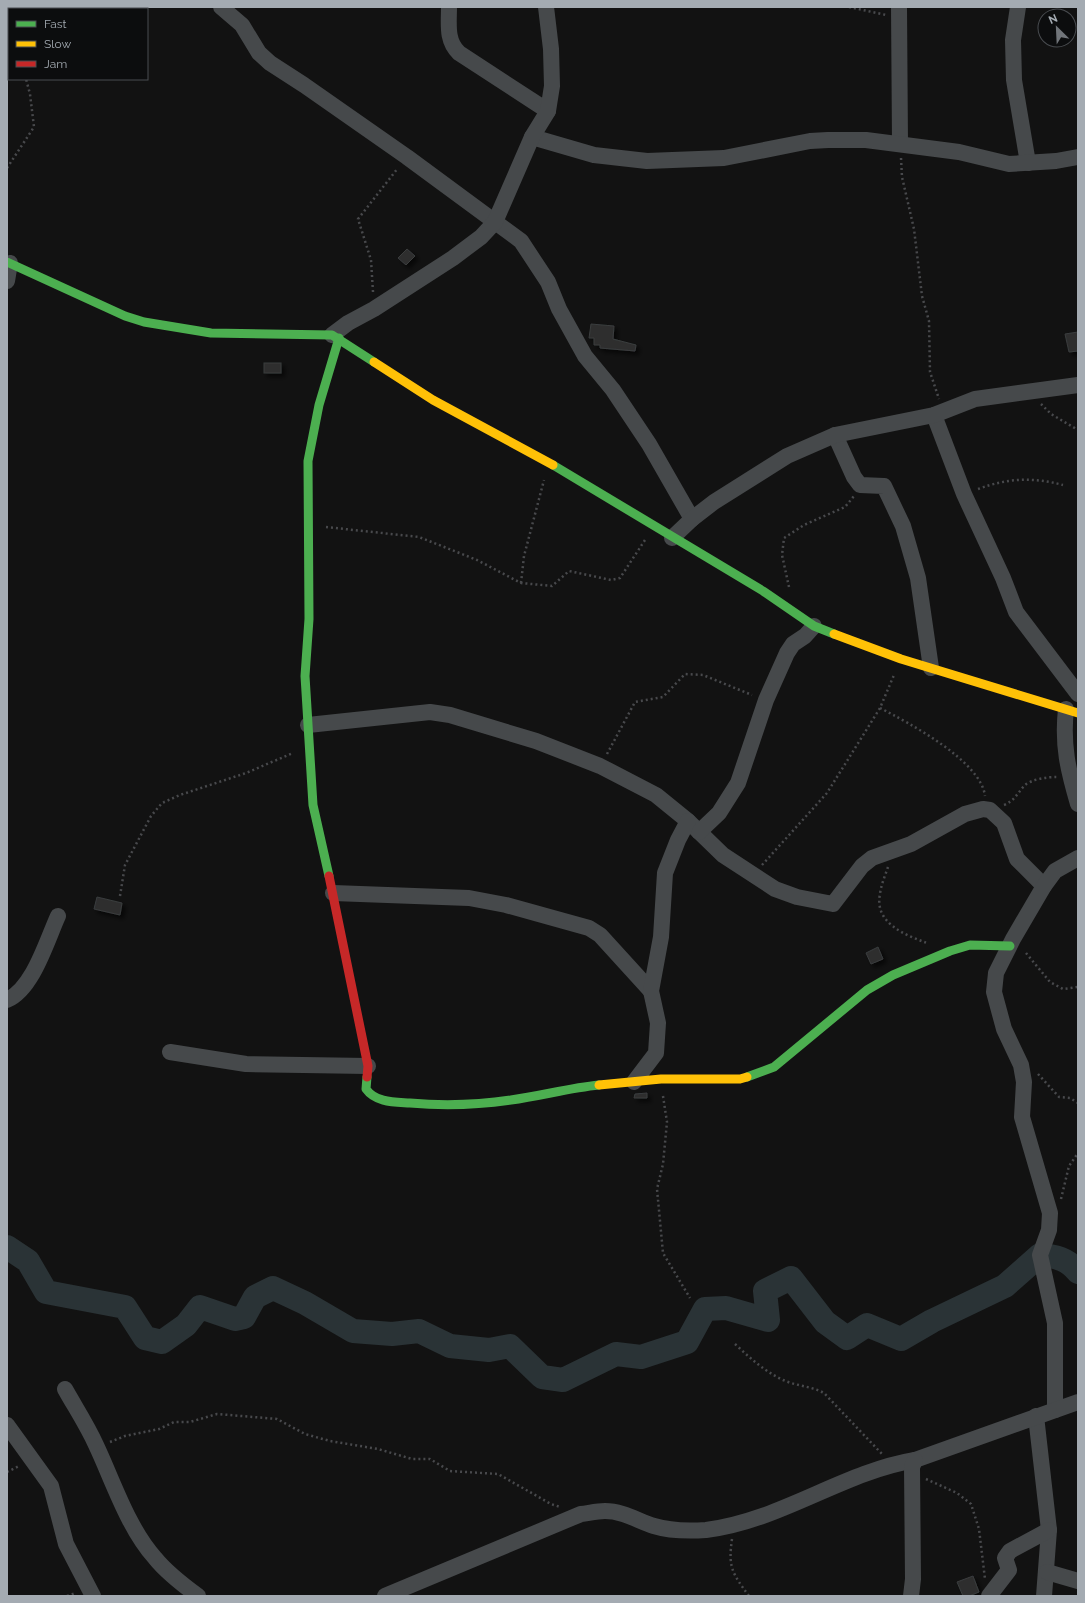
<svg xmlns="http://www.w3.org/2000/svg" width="1085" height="1603" viewBox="0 0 1085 1603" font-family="Raleway,sans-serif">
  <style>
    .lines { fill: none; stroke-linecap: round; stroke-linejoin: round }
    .river { stroke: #2a3336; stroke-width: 24 }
    .building { fill: #2e2e2f; stroke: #3a3d3e; filter: url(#shadow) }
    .path { stroke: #48494c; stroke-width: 2.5; stroke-dasharray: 2 3; stroke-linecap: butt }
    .street { stroke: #46494b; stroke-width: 16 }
    .fast { stroke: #4caf50; stroke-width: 9 }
    .slow { stroke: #ffc107; stroke-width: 9 }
    .jam { stroke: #c62828; stroke-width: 9 }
  </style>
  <defs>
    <filter id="shadow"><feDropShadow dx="3.5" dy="3.5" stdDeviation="2" flood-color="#0009"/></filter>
  </defs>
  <rect width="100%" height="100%" fill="#121212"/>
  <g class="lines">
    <path class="river" d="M7,1247l21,14 18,31 79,15 20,31 17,4 24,-17 14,-18 35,12 9,-2 11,-20 18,-9 32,15 48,28 39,3 27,-3 31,15 39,4 21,-4 32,31 21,3 53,-26 25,3 46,-15 18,-33 21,-1 42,12 -3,-29 26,-13 34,44 22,16 20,-13 34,14 31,-18 73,-35 35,-31c15,1 28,4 38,17"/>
  </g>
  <g class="building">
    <polygon points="407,249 415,256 406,265 398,258"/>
    <polygon points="591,324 614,326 613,339 636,345 635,351 600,348 600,345 594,345 594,338 589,338"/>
    <polygon points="1078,332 1078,351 1069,352 1065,334"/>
    <rect x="264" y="363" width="17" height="10"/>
    <polygon points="97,897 122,903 120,915 94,909"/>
    <polygon points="878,947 883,959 871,964 866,953"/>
    <polygon points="647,1093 647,1098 634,1098 635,1094"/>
    <polygon points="973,1576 979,1592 969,1596 963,1596 957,1582"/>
  </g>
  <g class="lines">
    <g class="path">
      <polyline points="849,7 886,15"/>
      <polyline points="7,13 9,20"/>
      <polyline points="901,158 902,177 914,229 922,296 929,321 930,372 939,399"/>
      <polyline points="7,168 34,127 30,94 26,79"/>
      <polyline points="373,292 371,260 358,219 398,168"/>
      <polyline points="1041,404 1051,414 1078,430"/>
      <path d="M978,489c30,-11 55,-12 85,-4"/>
      <polyline points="326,527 419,537 477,560 521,583 552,586 569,571 611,580 620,578 645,540"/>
      <polyline points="521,583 524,556 544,480"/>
      <polyline points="789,587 782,555 784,538 804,525 845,507 854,496"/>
      <path d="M880,708c29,15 101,53 105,88"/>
      <polyline points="607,754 635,702 663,697 685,674 703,675 752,695"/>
      <path d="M1004,805c10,-4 13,-11 20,-19 7,-7 23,-9 33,-9"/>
      <polyline points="762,865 827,793 880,708 894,675"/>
      <path d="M888,867c-3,9 -7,18 -8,27 -6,29 25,41 47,49"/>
      <polyline points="120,896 125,865 151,816 162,803 180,795 246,773 293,753"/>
      <polyline points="1026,953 1050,982 1063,989 1078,987"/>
      <polyline points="1038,1074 1059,1097 1070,1098 1078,1103"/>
      <polyline points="663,1096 667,1122 663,1164 657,1189 663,1253 690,1298"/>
      <polyline points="1061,1199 1069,1166 1078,1153"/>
      <path d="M735,1344c15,14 29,27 48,36 13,6 28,6 41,13l58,61"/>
      <polyline points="110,1442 125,1436 159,1429 174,1422 190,1422 217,1414 277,1419 305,1434 330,1441 378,1449 412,1459 430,1459 450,1471 498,1474 551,1504 560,1507"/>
      <polyline points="7,1472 19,1466"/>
      <polyline points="926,1479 957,1493 971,1504 979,1529 985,1579"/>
      <path d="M732,1539c-4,28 0,34 17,57"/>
      <polyline points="67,1596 76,1593"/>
    </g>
    <g class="street">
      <polyline points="221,7 242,25 259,53 270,63 304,85 407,157 521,241 548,282 559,309 585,356 613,390 649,444 692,519"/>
      <path d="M449,7c0,17 -3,34 10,46l89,58"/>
      <polyline points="899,7 900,144"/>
      <polyline points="1018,7 1013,40 1014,80 1028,163"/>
      <polyline points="532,137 594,155 647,161 724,158 810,141 828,140 866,140 959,152 1009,164 1056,161 1078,157"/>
      <polyline points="7,281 10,263"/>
      <polyline points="332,335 348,323 374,309 453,258 481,237 495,222 532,137 548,111 552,86 551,49 546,7"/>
      <polyline points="934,415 964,494 1003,578 1016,612 1078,694"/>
      <polyline points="835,435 854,477 860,485 884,486 903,526 918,578 931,668"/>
      <polyline points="672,538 692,519 714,502 787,456 835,435 934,415 975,399 1078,385"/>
      <path d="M1066,709c-4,36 2,61 12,95"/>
      <polyline points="308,725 430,712 450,715 536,741 600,766 656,795 688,821 723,855 775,889 797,897 833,904 862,866 872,858 911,844 965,814 983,809 990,810 1004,823 1017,859 1044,886"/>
      <polyline points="699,832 719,813 738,783 766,700 787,653 793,644 805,636 814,626"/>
      <polyline points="333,893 469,898 506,905 589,928 600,935 651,991"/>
      <path d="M7,1000c26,-11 40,-60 51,-84"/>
      <polyline points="170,1052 246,1064 368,1066"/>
      <polyline points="634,1082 656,1053 658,1023 651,991 661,937 665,873 678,840 688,821"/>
      <path d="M65,1389c10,18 22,36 31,56 17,36 32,83 59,113 12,15 28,27 43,38"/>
      <polyline points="1055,1410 1055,1323 1040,1255 1049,1230 1050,1213 1022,1117 1024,1082 1021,1065 1004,1029 994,992 996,973 1013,939 1044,886 1055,871 1078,858"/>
      <polyline points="1036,1416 1049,1530 1044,1596"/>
      <polyline points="7,1425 51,1486 66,1544 93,1596"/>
      <polyline points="1047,1572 1078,1581"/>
      <path d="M385,1596l196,-82c8,-1 16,-3 24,-3 18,0 33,10 49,15 16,5 36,5 52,4 74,-9 137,-58 209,-70l163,-58"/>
      <polyline points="911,1596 913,1579 912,1467 915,1460"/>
      <polyline points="989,1596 1009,1570 1005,1558 1010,1551 1049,1530"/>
    </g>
    <g class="fast">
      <polyline points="7,262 125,316 144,322 211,333 332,335 374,362"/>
      <polyline points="553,465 763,591 814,626 834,634"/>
      <polyline points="329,876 313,805 305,676 309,619 308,461 319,405 339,338"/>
      <path d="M367,1077l-1,12c10,14 29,13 44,14 34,3 67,2 101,-3 30,-4 58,-12 88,-15"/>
      <polyline points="747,1077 774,1067 867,990 893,975 950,951 970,945 1010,946"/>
    </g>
    <g class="slow">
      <polyline points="374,362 433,400 553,465"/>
      <polyline points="834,634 901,659 1078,713"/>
      <polyline points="599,1085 661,1079 740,1079 747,1077"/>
    </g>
    <polyline class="jam" points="329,876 368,1066 367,1077"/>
  </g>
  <rect width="1085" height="1603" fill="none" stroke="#a4abb2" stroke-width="16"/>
  <rect x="8" y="8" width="140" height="72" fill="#0c0d0e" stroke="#494c50"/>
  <rect x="16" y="21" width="20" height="6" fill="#4caf50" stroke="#494c50"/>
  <text x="44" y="28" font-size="12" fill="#a4abb2">Fast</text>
  <rect x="16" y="41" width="20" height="6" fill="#ffc107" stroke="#494c50"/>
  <text x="44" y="48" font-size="12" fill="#a4abb2">Slow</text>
  <rect x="16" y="61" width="20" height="6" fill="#c62828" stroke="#494c50"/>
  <text x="44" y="68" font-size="12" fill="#a4abb2">Jam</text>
  <g transform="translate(1057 28) rotate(336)"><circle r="19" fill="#0c0d0e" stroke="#494c50"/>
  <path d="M0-3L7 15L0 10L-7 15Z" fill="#71757a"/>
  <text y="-6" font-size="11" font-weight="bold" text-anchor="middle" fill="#a4abb2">N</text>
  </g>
</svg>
